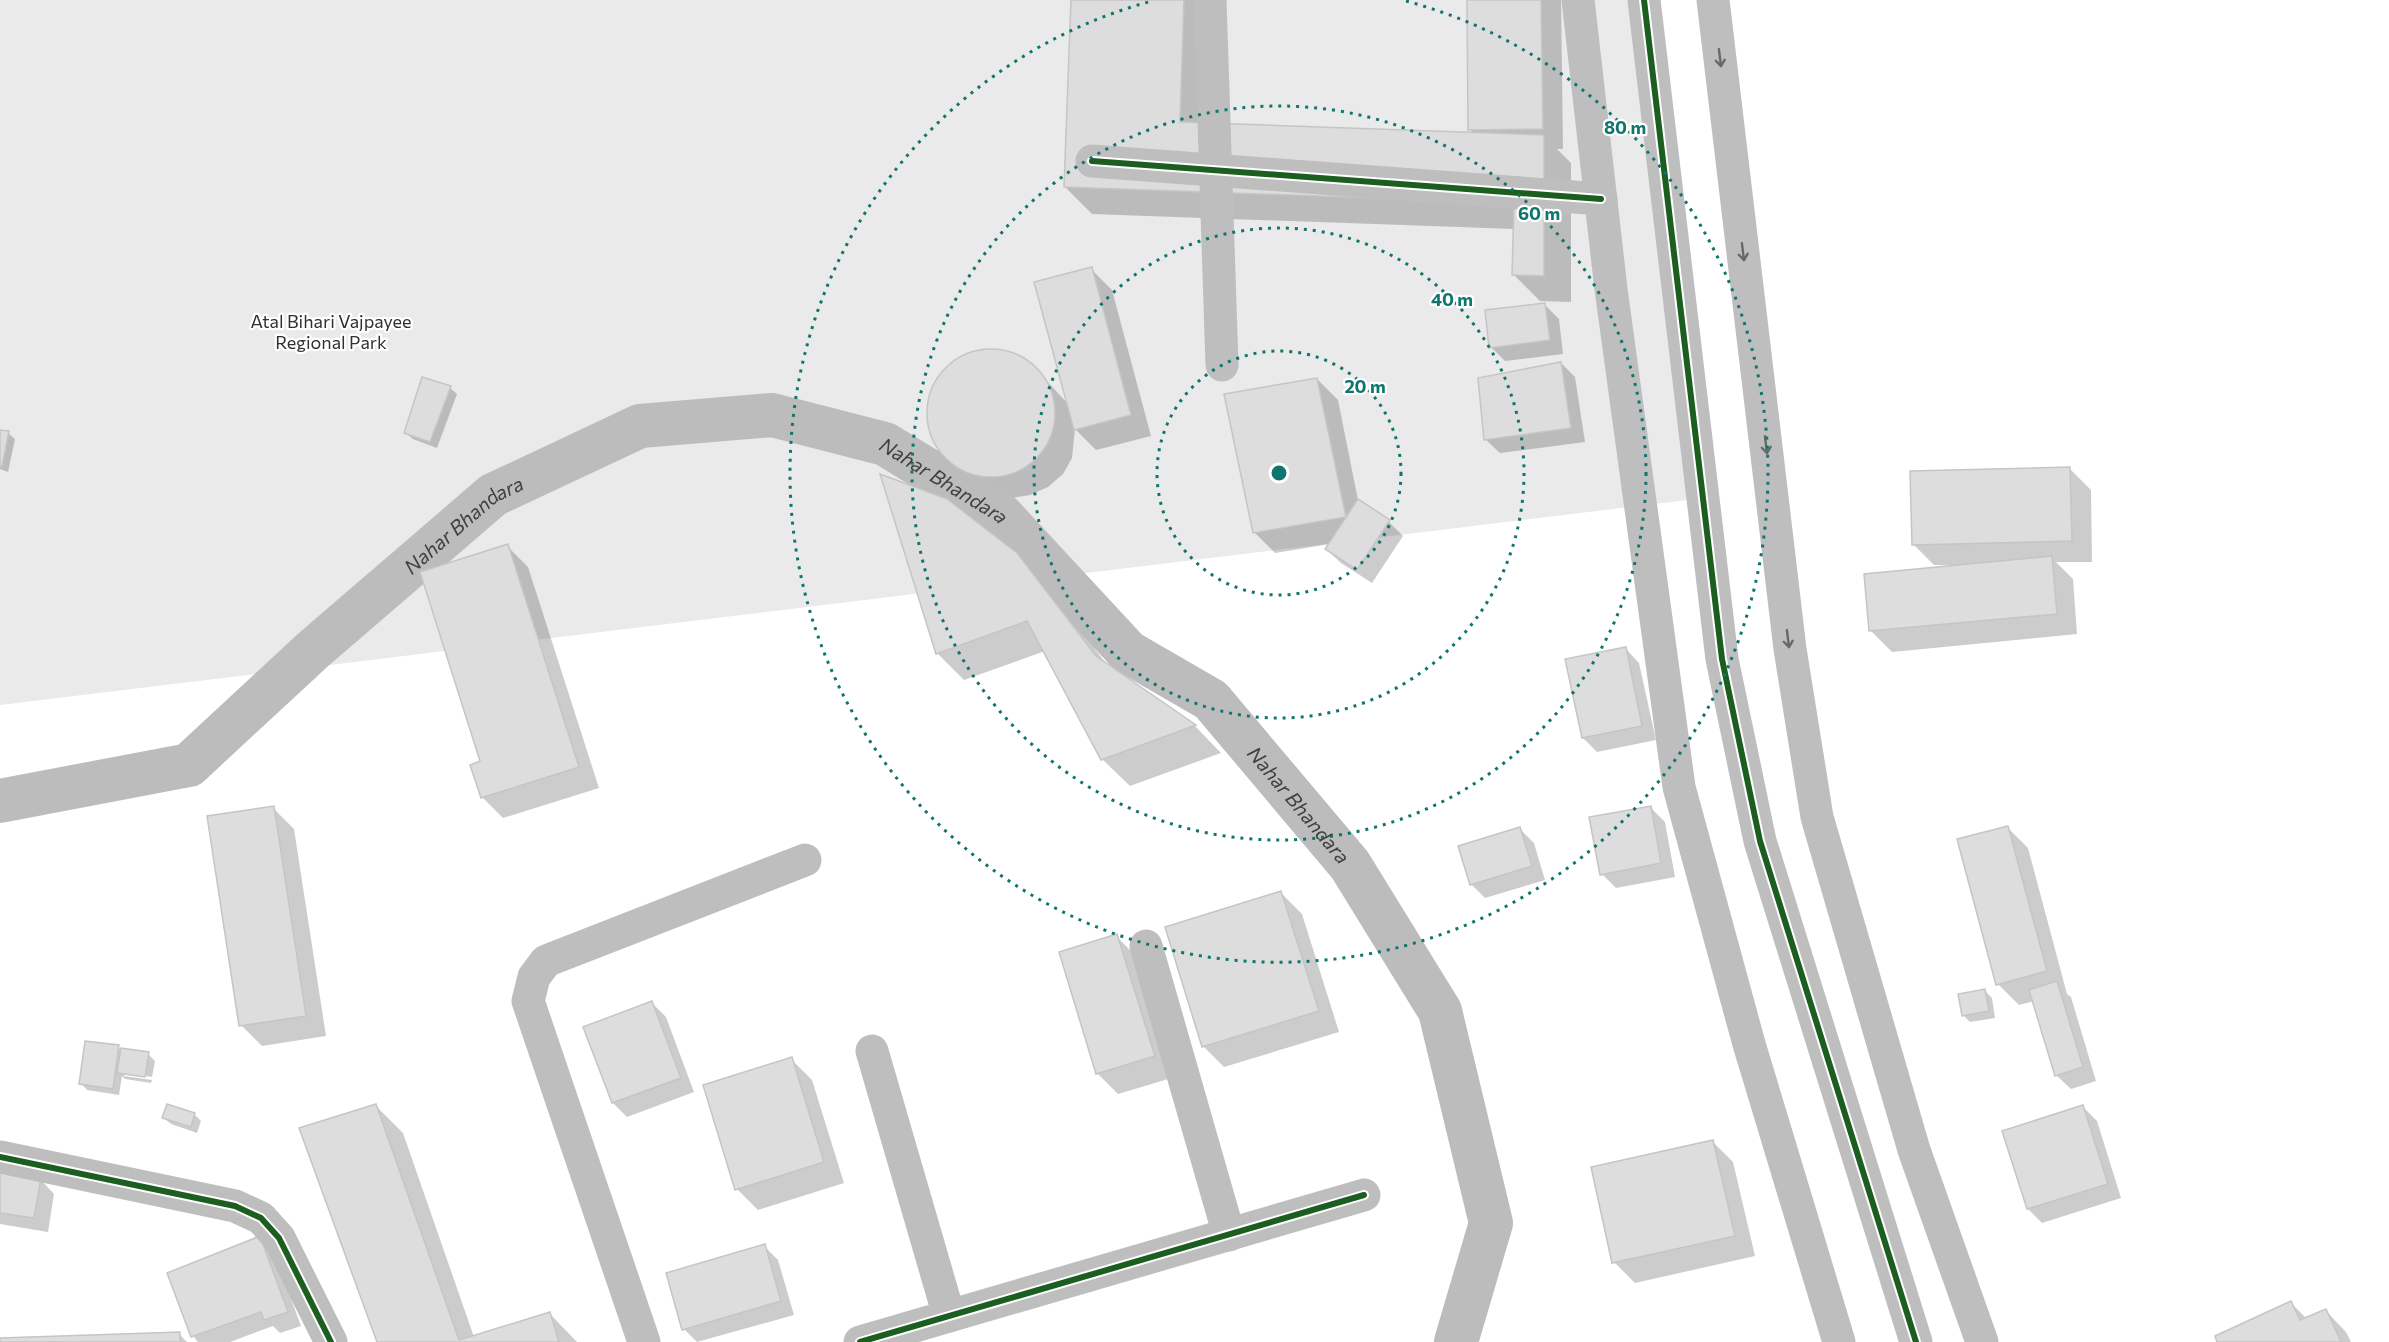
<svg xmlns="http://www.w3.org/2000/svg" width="2389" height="1342" viewBox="0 0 2389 1342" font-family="Commissioner,sans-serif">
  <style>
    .green { fill: #eaeaea }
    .shadow { fill: #0003 }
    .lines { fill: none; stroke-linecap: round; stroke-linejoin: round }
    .canal { stroke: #bcbcbc; stroke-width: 44 }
    .building { fill: #ddd; stroke: #c5c5c5; stroke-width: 1.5 }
    .minor { stroke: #bebebe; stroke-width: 33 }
    .cycleway-casing { stroke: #fff; stroke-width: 10 }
    .cycleway { stroke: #1b5e20; stroke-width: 6 }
    .oneway { stroke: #686868 }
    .ring { fill: none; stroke: #0f766e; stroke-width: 3; stroke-dasharray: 3 6 }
    .labels { text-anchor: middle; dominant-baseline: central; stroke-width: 4.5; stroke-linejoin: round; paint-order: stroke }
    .park-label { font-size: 18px; fill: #303030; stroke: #fff }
    .water-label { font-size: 20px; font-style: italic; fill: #414141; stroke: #fff }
    .centre { fill: #0f766e; stroke: #fff; stroke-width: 3 }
    .ring-label { font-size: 18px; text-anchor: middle; font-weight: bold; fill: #0f766e; stroke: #fff; stroke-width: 4.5; stroke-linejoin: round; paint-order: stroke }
  </style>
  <rect width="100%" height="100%" fill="#fff"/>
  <polygon class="green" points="0,0 1646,0 1704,498 0,705"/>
  <g class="shadow">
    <polygon points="1072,0 1212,0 1207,125 1474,134 1470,130 1468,0 1561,0 1563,149 1557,149 1571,163 1571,302 1540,301 1513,274 1515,229 1092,214 1065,187"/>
    <polygon points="1091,269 1112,290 1151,436 1096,450 1075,429 1072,458 1063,474 1048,487 1030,495 1011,498 992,495 975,485 939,449 931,432 928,412 932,391 942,374 958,360 977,353 998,351 1016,356 1033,366 1068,404"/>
    <polygon points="1545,305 1559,319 1563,354 1505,361 1491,347"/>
    <polygon points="1561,363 1575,377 1585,442 1500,453 1485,439"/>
    <polygon points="1317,379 1338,400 1358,500 1389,522 1403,536 1372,583 1341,563 1326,549 1330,544 1275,553 1254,532"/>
    <polygon points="450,388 457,394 437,448 413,439 406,433"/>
    <polygon points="0,432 8,433 15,439 8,472 0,469"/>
    <polygon points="2070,469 2091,490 2092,562 2056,562 2073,579 2077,634 1892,652 1871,631 1952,567 1952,565 1934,565 1913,544"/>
    <polygon points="507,546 528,567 599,788 503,818 482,797 482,762"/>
    <polygon points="1016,554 1044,582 1108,666 1195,726 1221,753 1130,786 1102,759 1045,651 964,680 937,653"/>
    <polygon points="1625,648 1639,663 1656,740 1597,752 1583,738"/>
    <polygon points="273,808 294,829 326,1036 262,1046 241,1025"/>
    <polygon points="1651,808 1665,822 1675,877 1616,888 1602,874"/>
    <polygon points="2007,827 2028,848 2067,994 2071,997 2096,1081 2071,1089 2056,1075 2034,1001 2019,1005 1998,984"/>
    <polygon points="1520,829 1534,843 1545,880 1485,898 1471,884"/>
    <polygon points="1281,893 1302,914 1339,1032 1224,1067 1203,1046"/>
    <polygon points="1116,936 1137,957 1175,1077 1118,1094 1097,1073"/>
    <polygon points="1985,991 1992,998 1995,1018 1970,1022 1963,1015"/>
    <polygon points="652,1003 666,1017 694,1092 627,1117 613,1103"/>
    <polygon points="118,1047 121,1050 148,1054 155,1061 152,1077 124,1073 124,1076 152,1080 151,1083 125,1079 122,1076 119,1095 87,1090 81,1083"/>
    <polygon points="791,1059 812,1080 844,1183 758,1210 737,1189"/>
    <polygon points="376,1106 403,1133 474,1337 550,1314 577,1342 379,1342"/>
    <polygon points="2083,1107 2097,1121 2121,1198 2042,1223 2028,1209 2004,1132"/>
    <polygon points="194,1114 201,1121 197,1133 171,1124 164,1118"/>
    <polygon points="1712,1141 1733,1162 1755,1256 1635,1283 1614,1262"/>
    <polygon points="0,1173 40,1179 54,1194 48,1232 0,1224"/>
    <polygon points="259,1238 274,1252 301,1326 280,1333 273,1326 230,1342 198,1342 193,1336"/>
    <polygon points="764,1246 778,1260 794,1315 697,1342 684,1329"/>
    <polygon points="2291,1303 2307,1319 2326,1311 2346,1332 2351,1342 2219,1342"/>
    <polygon points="179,1334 187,1342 0,1342 0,1339"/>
  </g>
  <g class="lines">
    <path class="canal" id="s1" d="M0,801l189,-36 124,-115 180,-155 147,-69 132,-11 113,29 116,71 127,137 83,48 139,165 90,146 51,212 -35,119"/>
  </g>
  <g class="building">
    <polygon points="1071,0 1184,0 1180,122 1544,135 1544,276 1512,275 1514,203 1064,187"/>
    <polygon points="1467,0 1541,0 1543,129 1468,130"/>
    <polygon points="1092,267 1131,415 1074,430 1034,282"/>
    <polygon points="1545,303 1550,340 1489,348 1485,310"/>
    <circle cx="991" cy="413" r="64"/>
    <polygon points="1561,362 1571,428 1484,440 1478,378"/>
    <polygon points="422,377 451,386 430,442 404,433"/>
    <polygon points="1317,378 1346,517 1253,533 1224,394"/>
    <polygon points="0,430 9,431 2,467 0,466"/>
    <polygon points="2070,467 2072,541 1912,545 1910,471"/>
    <polygon points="880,474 947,499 1017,553 1096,656 1196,725 1101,760 1027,621 936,654"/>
    <polygon points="1358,499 1390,520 1357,570 1325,549"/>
    <polygon points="508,544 579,767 481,798 470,765 480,761 420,572"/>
    <polygon points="2052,556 2057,614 1869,631 1864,574"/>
    <polygon points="1626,647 1642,726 1582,738 1565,659"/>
    <polygon points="274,806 306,1016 239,1026 207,816"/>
    <polygon points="1651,806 1661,863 1600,875 1589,817"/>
    <polygon points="2008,826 2047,971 1996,985 1957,839"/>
    <polygon points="1520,827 1532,866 1470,885 1458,846"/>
    <polygon points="1281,891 1319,1011 1202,1047 1165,927"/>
    <polygon points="1117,934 1155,1056 1096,1074 1059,952"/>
    <polygon points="2057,981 2083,1067 2055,1076 2029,990"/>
    <polygon points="1985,989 1989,1011 1962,1016 1958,994"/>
    <polygon points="652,1001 681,1078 612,1103 583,1027"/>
    <polygon points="85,1041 119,1045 113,1089 79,1084"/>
    <polygon points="121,1048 149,1052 145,1077 117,1073"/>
    <polygon points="792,1057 824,1162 735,1190 703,1085"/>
    <polygon points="167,1104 195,1113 191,1127 162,1118"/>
    <polygon points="376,1104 459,1340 550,1312 559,1342 377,1342 299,1128"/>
    <polygon points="2083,1105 2108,1184 2027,1209 2002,1131"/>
    <polygon points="1713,1140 1735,1236 1612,1263 1591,1167"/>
    <polygon points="0,1172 41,1178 34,1218 0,1213"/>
    <polygon points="260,1236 288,1312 264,1320 261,1312 191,1337 167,1273"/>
    <polygon points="765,1244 781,1301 682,1330 666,1273"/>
    <polygon points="2291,1301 2300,1320 2326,1309 2341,1342 2217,1342 2215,1336"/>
    <polygon points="180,1332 180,1342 0,1342 0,1338"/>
  </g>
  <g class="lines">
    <g class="minor">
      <polyline points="1210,0 1222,365"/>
      <polyline points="1578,0 1611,289 1679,787 1749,1044 1839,1342"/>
      <polyline points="1644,0 1722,659 1760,841 1916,1342"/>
      <polyline points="1713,0 1790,649 1817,817 1914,1150 1982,1342"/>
      <polyline points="1092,161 1601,199"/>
      <polyline points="1146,946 1229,1235"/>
      <polyline points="872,1051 949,1316"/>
      <polyline points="0,1157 235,1206 261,1218 279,1238 331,1342"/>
      <polyline points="644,1342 528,1001 534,977 546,961 805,860"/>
      <polyline points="860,1342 1364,1195"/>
    </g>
    <defs>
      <g id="cycleway">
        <polyline points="1644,0 1722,659 1760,841 1916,1342"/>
        <polyline points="1092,161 1601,199"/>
        <polyline points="0,1157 235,1206 261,1218 279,1238 331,1342"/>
        <polyline points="860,1342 1364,1195"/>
      </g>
    </defs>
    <use href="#cycleway" class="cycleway-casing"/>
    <use href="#cycleway" class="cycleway"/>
  </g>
  <defs><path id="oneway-shaft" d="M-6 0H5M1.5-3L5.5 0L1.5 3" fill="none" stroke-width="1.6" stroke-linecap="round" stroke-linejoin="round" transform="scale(1.5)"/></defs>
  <g class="oneway">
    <use href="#oneway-shaft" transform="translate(1720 58) rotate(83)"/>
    <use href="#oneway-shaft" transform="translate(1743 252) rotate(83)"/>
    <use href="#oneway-shaft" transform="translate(1766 445) rotate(83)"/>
    <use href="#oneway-shaft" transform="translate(1788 639) rotate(83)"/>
  </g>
  <g class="ring">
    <circle cx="1279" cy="473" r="122"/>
    <circle cx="1279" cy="473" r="245"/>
    <circle cx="1279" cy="473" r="367"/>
    <path d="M1406 1A489 489 0 1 1 1152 1"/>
  </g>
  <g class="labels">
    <g class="park-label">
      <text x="331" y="321">Atal Bihari Vajpayee<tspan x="331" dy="21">Regional Park</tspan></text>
    </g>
    <g class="water-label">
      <text stroke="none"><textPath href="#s1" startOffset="1080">Nahar Bhandara</textPath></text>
      <text stroke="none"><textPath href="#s1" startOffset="558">Nahar Bhandara</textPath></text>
      <text stroke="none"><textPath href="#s1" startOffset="1566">Nahar Bhandara</textPath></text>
    </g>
  </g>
  <circle cx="1279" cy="473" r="9" class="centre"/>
  <g class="ring-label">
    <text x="1625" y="134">80 m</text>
    <text x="1539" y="220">60 m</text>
    <text x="1452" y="306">40 m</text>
    <text x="1365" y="393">20 m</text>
  </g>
</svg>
